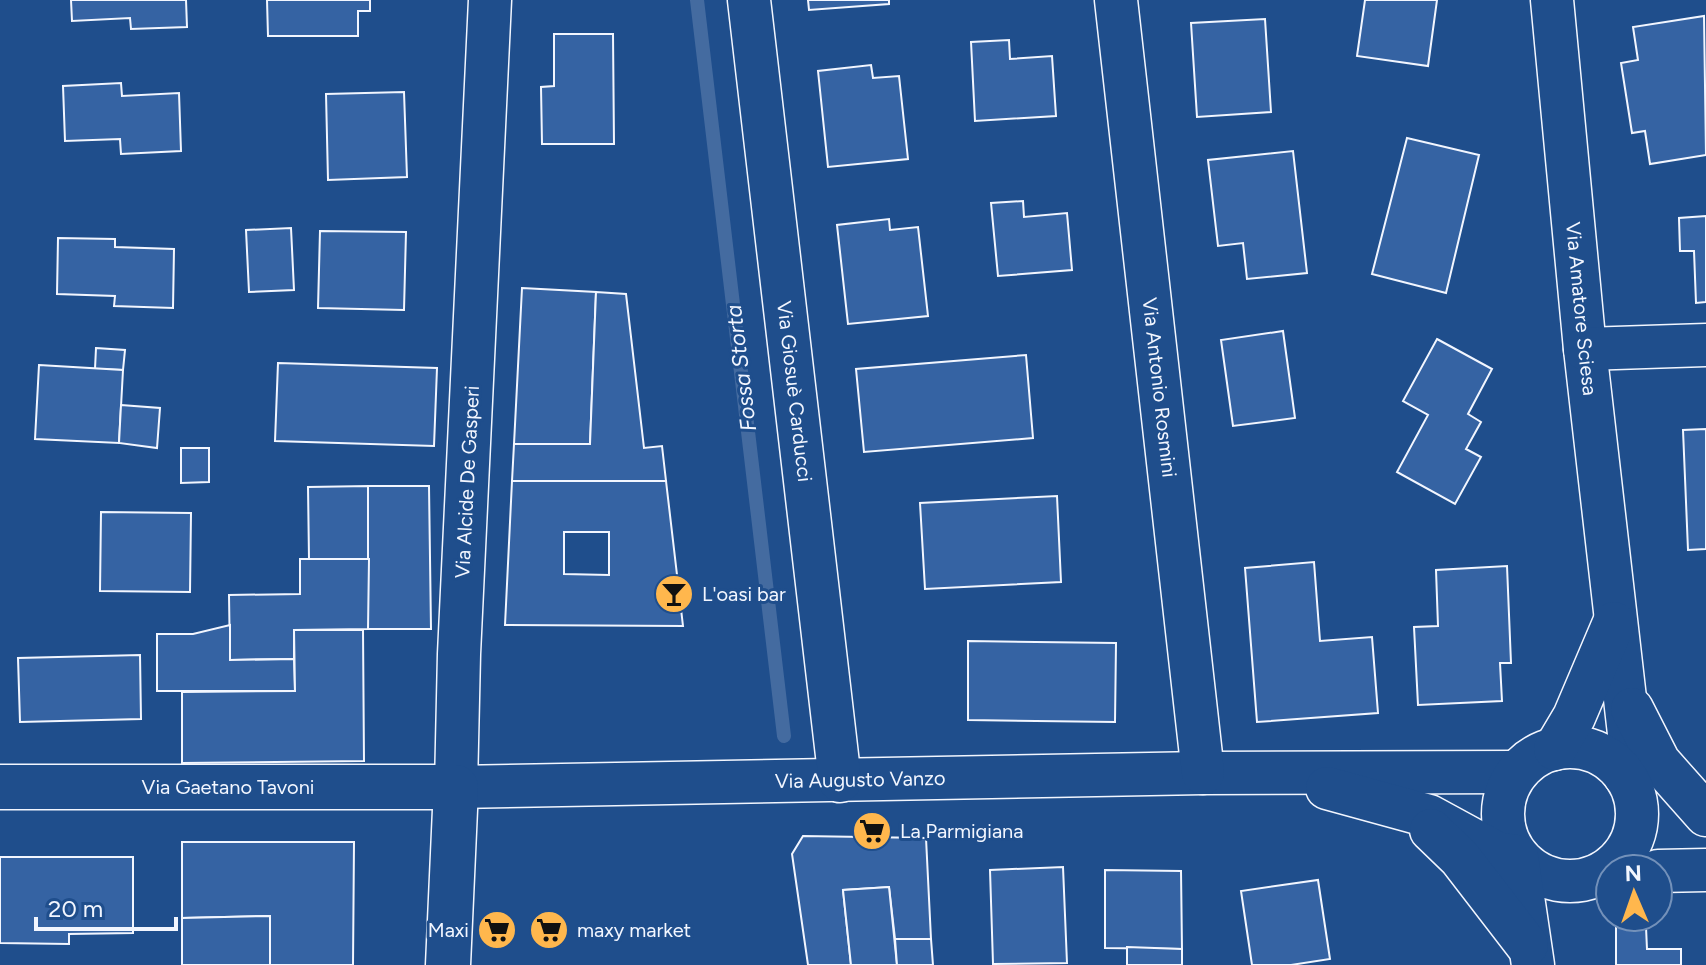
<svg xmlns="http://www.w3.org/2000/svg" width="1706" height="965" viewBox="0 0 1706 965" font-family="Figtree,sans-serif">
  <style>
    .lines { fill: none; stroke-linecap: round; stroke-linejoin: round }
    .stream { stroke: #446ba0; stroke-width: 14 }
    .building { fill: #3563a3; stroke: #f2f6ff; stroke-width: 2; fill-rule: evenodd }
    .street-casing { stroke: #f2f6ff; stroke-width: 45 }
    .secondary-casing { stroke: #f2f6ff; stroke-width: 47 }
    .street { stroke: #1f4e8c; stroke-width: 42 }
    .secondary { stroke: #1f4e8c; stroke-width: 44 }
    .labels { text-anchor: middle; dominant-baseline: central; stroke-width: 6; stroke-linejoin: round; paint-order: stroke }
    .street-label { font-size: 20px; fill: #f2f6ff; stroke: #1f4e8c }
    .poi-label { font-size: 20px; fill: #f2f6ff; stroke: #1f4e8c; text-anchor: start }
    .water-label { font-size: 22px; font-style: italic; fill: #f2f6ff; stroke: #1f4e8c }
  </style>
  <rect width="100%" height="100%" fill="#1f4e8c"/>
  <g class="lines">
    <polyline class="stream" points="697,0 784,736"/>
  </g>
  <g class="building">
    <polygon points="71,0 186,0 187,27 131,29 130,18 72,21"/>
    <polygon points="267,0 370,0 370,11 358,11 358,36 268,36"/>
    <polygon points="808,0 889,0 889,4 809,10"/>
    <polygon points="1365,0 1437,0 1428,66 1357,56"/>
    <polygon points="1704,16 1706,155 1650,164 1645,131 1632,133 1621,63 1638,60 1633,27"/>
    <polygon points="1265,19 1271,112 1197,117 1191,23"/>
    <polygon points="554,34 613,34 614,144 542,144 541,87 554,86"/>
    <polygon points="1009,40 1010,59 1052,56 1056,116 975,121 971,42"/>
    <polygon points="871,65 873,78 899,76 908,159 828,167 818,71"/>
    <polygon points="121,83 122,96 179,93 181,151 121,154 120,139 65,141 63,86"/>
    <polygon points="404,92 407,177 328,180 326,94"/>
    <polygon points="1407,138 1479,155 1446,293 1372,274"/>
    <polygon points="1293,151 1307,273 1247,279 1243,243 1218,246 1208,160"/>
    <polygon points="1023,201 1024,217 1067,213 1072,270 998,276 991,203"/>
    <polygon points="1706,216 1706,302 1696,303 1694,251 1680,251 1679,218"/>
    <polygon points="889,219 890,230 918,227 928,316 848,324 837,225"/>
    <polygon points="291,228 294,290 249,292 246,230"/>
    <polygon points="320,231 406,232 404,310 318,308"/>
    <polygon points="58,238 115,239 115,247 174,249 173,308 114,306 115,296 57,294"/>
    <polygon points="522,288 596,292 590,444 514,444"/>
    <polygon points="596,292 626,294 644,448 662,446 666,481 512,481 514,444 590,444"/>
    <polygon points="1283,331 1295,418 1233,426 1221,340"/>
    <polygon points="1437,339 1492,369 1468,414 1481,422 1466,449 1481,457 1455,504 1397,472 1428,415 1403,401"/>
    <polygon points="96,348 125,350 123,370 95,369"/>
    <polygon points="1026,355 1033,438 864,452 856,369"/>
    <polygon points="278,363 437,368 434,446 275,441"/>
    <polygon points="39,365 123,370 119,443 35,439"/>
    <polygon points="121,405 160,408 157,448 119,443"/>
    <polygon points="1706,429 1706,549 1688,550 1683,430"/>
    <polygon points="181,448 209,448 209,482 181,483"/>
    <path d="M512,481h154l17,145 -178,-1zM564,532h45v43l-45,-1z"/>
    <polygon points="368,486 369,559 309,559 308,487"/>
    <polygon points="368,486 429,486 431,629 368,629"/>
    <polygon points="1057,496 1061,582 925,589 920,503"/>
    <polygon points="101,512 191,513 190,592 100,591"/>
    <polygon points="300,559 369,559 368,629 294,630 294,659 230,660 229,595 300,594"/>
    <polygon points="1314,562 1320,641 1372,637 1378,713 1257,722 1245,568"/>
    <polygon points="1507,566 1511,663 1500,663 1502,701 1418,705 1414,627 1438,626 1436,570"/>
    <polygon points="230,625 230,660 294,659 295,691 157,691 157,634 193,634"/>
    <polygon points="294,630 363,630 364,761 182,763 182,692 295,691"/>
    <polygon points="968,641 1116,643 1115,722 968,720"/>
    <polygon points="140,655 141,719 20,722 18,658"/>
    <polygon points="803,836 926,838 931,939 895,939 889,887 843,890 851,965 808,965 792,854"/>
    <polygon points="182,842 354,842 353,965 270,965 270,916 182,918"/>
    <polygon points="0,857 133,857 133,933 69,934 69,944 0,943"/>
    <polygon points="1063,867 1067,963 993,964 990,870"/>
    <polygon points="1105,870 1181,871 1182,949 1105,948"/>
    <polygon points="1318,880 1330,959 1291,965 1252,965 1241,891"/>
    <polygon points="889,887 897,965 851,965 843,890"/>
    <polygon points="270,916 270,965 182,965 182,918"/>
    <polygon points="1616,927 1646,927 1647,949 1681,949 1681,965 1616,965"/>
    <polygon points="895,939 931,939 933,965 897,965"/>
    <polygon points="1127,947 1182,949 1182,965 1127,965"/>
  </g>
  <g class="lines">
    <defs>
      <g id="street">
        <path id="s1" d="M490,0l-31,654 -3,133 747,-14 314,-1"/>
        <path id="s2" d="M749,0l91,781"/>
        <path id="s3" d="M1116,0l87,773"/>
        <path id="s4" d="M1552,0l33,349 46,402 -6,25"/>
        <polyline points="1585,349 1706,345"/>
        <polyline points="1632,709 1659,762 1706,815"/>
        <circle cx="1570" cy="814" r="67"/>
        <polyline points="1555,749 1574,717 1614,623"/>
        <polyline points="1327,788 1429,816 1497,853 1517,856 1533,965"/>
        <polyline points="1431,830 1460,858 1527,945"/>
        <polyline points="1658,871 1706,870"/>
      </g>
      <g id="secondary">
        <path id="s5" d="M0,787h456l-8,178"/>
      </g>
    </defs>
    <use href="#street" class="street-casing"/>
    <use href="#secondary" class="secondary-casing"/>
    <use href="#street" class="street"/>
    <use href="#secondary" class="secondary"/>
  </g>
  <defs>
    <symbol id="bar-disc" viewBox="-11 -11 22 22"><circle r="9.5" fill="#ffb74d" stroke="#1f4e8c"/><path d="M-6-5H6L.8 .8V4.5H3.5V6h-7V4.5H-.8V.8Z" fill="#111"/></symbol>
    <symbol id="supermarket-disc" viewBox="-11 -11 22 22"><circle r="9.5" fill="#ffb74d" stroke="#1f4e8c"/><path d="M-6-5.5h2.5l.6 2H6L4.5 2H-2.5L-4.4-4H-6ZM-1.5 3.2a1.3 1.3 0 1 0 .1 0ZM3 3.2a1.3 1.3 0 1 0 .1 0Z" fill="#111"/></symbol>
  </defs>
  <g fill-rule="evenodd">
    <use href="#bar-disc" x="652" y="572" width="44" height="44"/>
    <use href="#supermarket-disc" x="850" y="809" width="44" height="44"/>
    <use href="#supermarket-disc" x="475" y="908" width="44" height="44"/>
    <use href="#supermarket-disc" x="527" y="908" width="44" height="44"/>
  </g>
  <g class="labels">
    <g class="street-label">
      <text stroke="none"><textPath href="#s4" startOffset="310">Via Amatore Sciesa</textPath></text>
      <text stroke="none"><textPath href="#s3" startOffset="390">Via Antonio Rosmini</textPath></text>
      <text stroke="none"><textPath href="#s2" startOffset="394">Via Giosuè Carducci</textPath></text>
      <text transform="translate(467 482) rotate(-87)">Via Alcide De Gasperi</text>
      <text stroke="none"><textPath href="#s1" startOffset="1192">Via Augusto Vanzo</textPath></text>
      <text stroke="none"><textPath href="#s5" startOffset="228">Via Gaetano Tavoni</textPath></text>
    </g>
    <g class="poi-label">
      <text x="702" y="594">L'oasi bar</text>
      <text x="900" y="831">La Parmigiana</text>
      <text x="469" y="930" text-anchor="end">Maxi</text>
      <text x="577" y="930">maxy market</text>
    </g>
    <g class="water-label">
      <text transform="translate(741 368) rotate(-97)">Fossa Storta</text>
    </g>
  </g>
  <g transform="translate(1634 893) rotate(358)"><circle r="38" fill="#1f4e8c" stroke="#7391ba" stroke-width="2"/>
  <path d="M0-6L14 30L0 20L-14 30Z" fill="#ffb74d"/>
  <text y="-12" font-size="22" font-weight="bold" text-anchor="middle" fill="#f2f6ff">N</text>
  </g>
  <path d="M36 917v12h140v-12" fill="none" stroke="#f2f6ff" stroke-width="4"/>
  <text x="48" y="917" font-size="24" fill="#f2f6ff" stroke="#1f4e8c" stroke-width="6" paint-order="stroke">20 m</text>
</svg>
